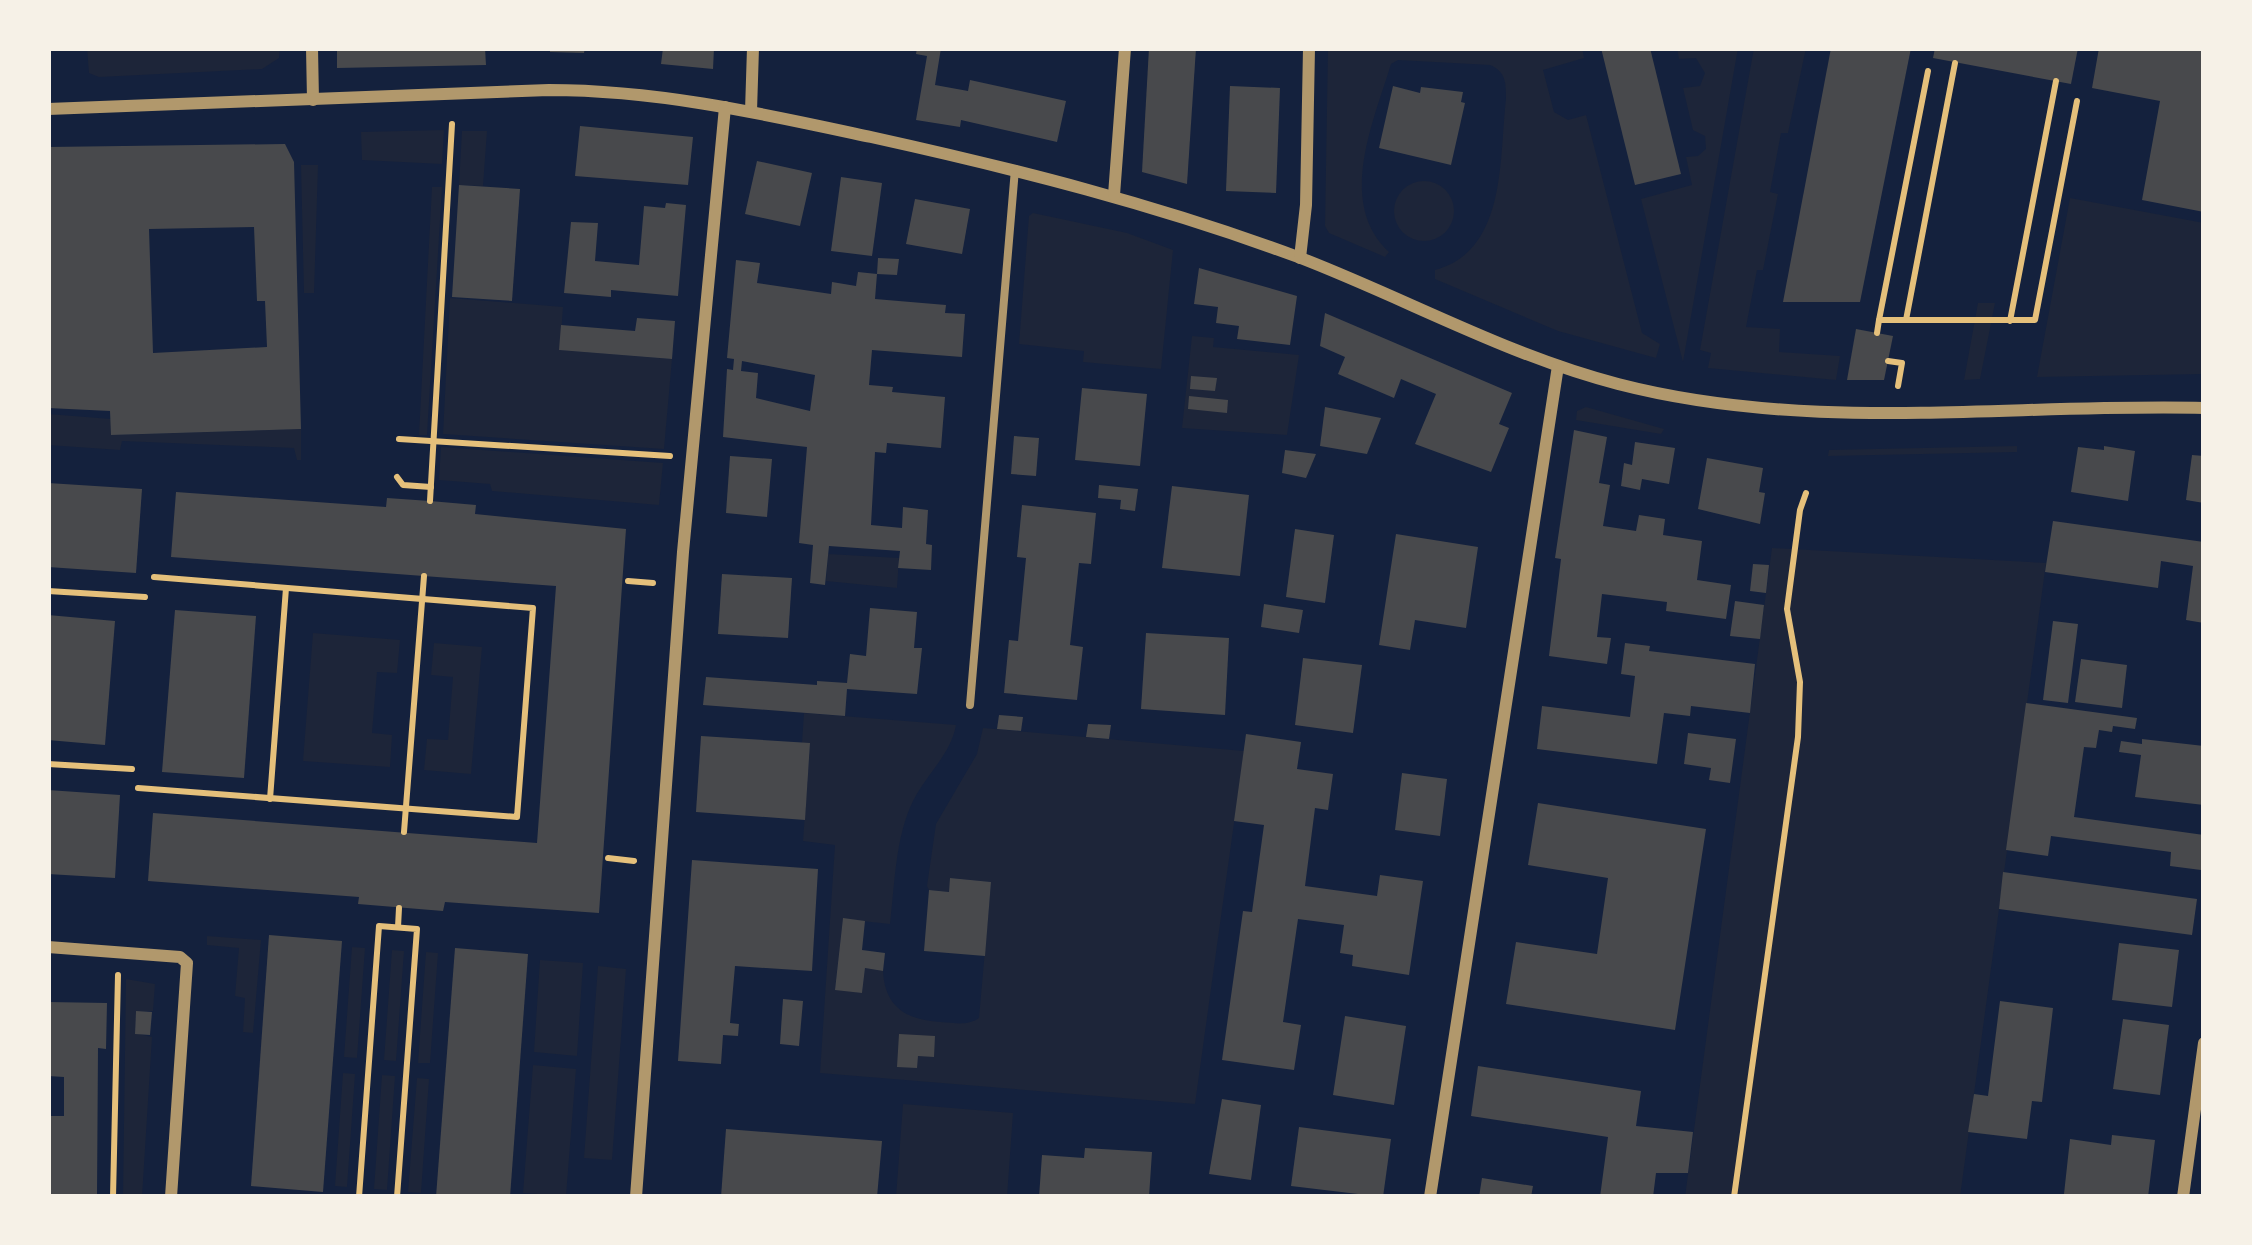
<svg xmlns="http://www.w3.org/2000/svg" width="2252" height="1245" viewBox="0 0 2252 1245" font-family="Arial,sans-serif">
  <style>
    .green { fill: #1d2539 }
    .building { fill: #48494c; fill-rule: evenodd }
    .lines { fill: none; stroke-linecap: round; stroke-linejoin: round }
    .path { stroke: #e5c07b; stroke-width: 6 }
    .service { stroke: #b1986c; stroke-width: 8 }
    .minor { stroke: #b1986c; stroke-width: 12 }
  </style>
  <rect width="100%" height="100%" fill="#14213d"/>
  <g class="green">
    <polygon points="87,48 280,48 279,58 262,69 99,77 89,73"/>
    <path d="M1328,48h254l2,10 -41,12 11,42 14,8 18,-5 56,218 18,11 -4,14 -98,-27 -123,-52v-9c72,-19 64,-111 71,-171 0,-16 0,-27 -16,-34l-92,-5 -7,4c-17,57 -55,139 -2,188l-4,5 -56,-24 -4,-7z"/>
    <polygon points="1677,48 1738,48 1683,362 1641,199 1692,185 1686,157 1698,156 1706,149 1705,136 1693,130 1683,88 1700,86 1705,73 1696,58 1679,59"/>
    <polygon points="1754,48 1806,48 1788,133 1781,133 1770,192 1778,194 1763,270 1757,270 1746,327 1780,329 1779,352 1840,356 1836,380 1708,368 1711,353 1700,350"/>
    <polygon points="444,130 442,164 362,160 361,132"/>
    <polygon points="462,131 487,131 483,186 459,185"/>
    <polygon points="301,165 318,165 314,293 304,293"/>
    <circle cx="1424" cy="211" r="30"/>
    <polygon points="432,187 442,187 427,435 419,435"/>
    <polygon points="2070,198 2204,223 2204,374 2037,377"/>
    <polygon points="1033,213 1127,233 1173,250 1161,369 1083,362 1084,351 1019,344 1029,216"/>
    <polygon points="450,298 563,307 560,350 672,359 664,449 443,434"/>
    <polygon points="1978,303 1995,303 1980,379 1964,380"/>
    <polygon points="1192,336 1214,338 1213,347 1299,355 1287,435 1182,428"/>
    <polygon points="1586,407 1664,429 1661,434 1576,420 1577,411"/>
    <polygon points="48,414 111,419 112,435 301,429 301,460 297,460 294,448 122,441 120,450 48,445"/>
    <polygon points="2017,446 2017,452 1828,456 1829,450"/>
    <polygon points="441,447 663,463 659,505 492,491 490,484 439,480"/>
    <polygon points="1772,548 2046,563 1960,1197 1685,1197"/>
    <polygon points="828,554 899,558 897,588 826,581"/>
    <polygon points="313,633 400,640 397,673 377,672 372,733 392,735 390,767 303,761"/>
    <polygon points="434,643 482,647 471,774 424,770 427,739 448,740 453,677 431,675"/>
    <path d="M804,713l152,12c-5,29 -30,50 -43,76 -18,37 -18,83 -23,123l-47,-5 -8,70 27,4 3,-25 18,3c2,37 24,49 58,51 15,1 26,4 38,-4l12,-136 -40,-4 -2,14 -20,-2 -2,-4 9,-62 41,-70 6,-26 261,23 -49,353 -375,-31 15,-228 -32,-4 7,-97 -8,-1z"/>
    <polygon points="207,936 261,940 253,1033 243,1032 245,998 235,996 239,948 207,945"/>
    <polygon points="352,947 365,948 357,1058 344,1057"/>
    <polygon points="392,950 404,951 396,1061 384,1060"/>
    <polygon points="426,952 438,953 430,1063 418,1063"/>
    <polygon points="540,960 583,963 577,1056 534,1052"/>
    <polygon points="598,966 626,969 612,1160 584,1158"/>
    <polygon points="126,979 155,984 153,1011 136,1012 135,1033 152,1037 142,1197 123,1197"/>
    <polygon points="533,1065 576,1069 566,1196 523,1193"/>
    <polygon points="343,1073 355,1074 347,1187 335,1186"/>
    <polygon points="382,1075 395,1076 387,1190 374,1189"/>
    <polygon points="417,1078 429,1079 421,1193 408,1192"/>
    <polygon points="903,1104 1013,1113 1007,1197 896,1197"/>
  </g>
  <g class="building">
    <polygon points="337,48 485,48 486,65 337,68"/>
    <polygon points="550,48 585,48 584,53 550,52"/>
    <polygon points="663,48 714,48 713,69 661,64"/>
    <polygon points="917,48 941,48 935,85 968,91 970,80 1066,101 1057,142 961,120 960,127 916,120 927,56 916,54"/>
    <polygon points="1149,48 1196,48 1187,184 1142,172"/>
    <polygon points="1601,48 1650,48 1681,174 1635,185"/>
    <polygon points="1831,48 1911,48 1860,302 1783,302"/>
    <polygon points="1935,48 2078,48 2071,84 1933,58"/>
    <polygon points="2099,48 2204,48 2204,212 2142,200 2160,101 2092,88"/>
    <polygon points="1230,86 1280,88 1276,193 1226,191"/>
    <polygon points="1393,86 1420,93 1421,87 1463,92 1461,102 1465,103 1451,165 1379,148"/>
    <polygon points="580,126 693,137 688,185 575,176"/>
    <path d="M285,144l9,18 7,267 -190,6 -1,-24 -62,-3v-261zM254,227l3,74h8l2,46 -114,6 -4,-124z"/>
    <polygon points="757,161 812,173 800,226 745,214"/>
    <polygon points="841,177 882,183 872,256 831,251"/>
    <polygon points="459,185 520,189 512,301 452,297"/>
    <polygon points="915,199 970,209 962,254 906,244"/>
    <polygon points="666,203 686,205 678,296 611,290 611,297 564,293 571,222 598,223 595,261 639,265 644,206 665,208"/>
    <polygon points="878,258 899,259 897,275 877,274"/>
    <path d="M736,260l24,3 -3,20 74,11 1,-12 24,4 2,-14 19,2 -2,25 71,6 -1,8 20,1 -3,43 -90,-7 -3,35 24,2 -1,5 53,5 -4,51 -54,-5 -1,10 -11,-1 -4,73 31,3 1,-21 25,3 -2,34 6,1 -1,25 -33,-2 2,-17 -71,-5 -4,39 -15,-2 3,-38 -14,-2 8,-96 -84,-10 4,-68 6,1 1,-11 -7,-1zM742,361l73,14 -5,36 -54,-13 2,-25 -17,-2z"/>
    <polygon points="1199,268 1297,296 1290,345 1237,339 1239,326 1216,323 1218,307 1194,304"/>
    <polygon points="1325,313 1512,393 1499,424 1509,428 1491,472 1415,444 1436,394 1401,379 1394,398 1338,374 1345,357 1320,346"/>
    <polygon points="637,318 675,321 672,359 559,350 561,325 635,331"/>
    <polygon points="1856,329 1893,336 1884,380 1847,380"/>
    <polygon points="1191,376 1217,378 1215,391 1190,389"/>
    <polygon points="1082,388 1147,394 1140,466 1075,460"/>
    <polygon points="1189,396 1228,400 1227,413 1188,409"/>
    <polygon points="1325,407 1381,418 1367,454 1320,446"/>
    <polygon points="1574,430 1607,437 1599,483 1610,485 1603,526 1636,531 1639,515 1665,519 1663,535 1702,541 1697,580 1731,585 1726,619 1666,611 1667,602 1602,594 1597,637 1611,638 1607,664 1549,656 1561,559 1555,558"/>
    <polygon points="1014,436 1039,438 1036,476 1011,474"/>
    <polygon points="1635,442 1675,448 1669,484 1642,479 1640,490 1621,486 1624,463 1632,465"/>
    <polygon points="2104,446 2135,451 2128,501 2071,492 2078,447 2104,450"/>
    <polygon points="1285,450 1316,454 1306,478 1282,473"/>
    <polygon points="2192,455 2204,456 2204,503 2186,500"/>
    <polygon points="730,456 772,459 767,517 726,513"/>
    <polygon points="1707,458 1763,468 1759,492 1765,493 1760,524 1698,509"/>
    <polygon points="48,483 142,489 136,573 48,567"/>
    <polygon points="1099,485 1138,489 1135,511 1120,509 1121,500 1098,498"/>
    <polygon points="1172,486 1249,495 1240,576 1162,568"/>
    <polygon points="176,492 386,507 387,498 430,501 476,505 475,514 626,529 599,913 445,902 443,911 358,904 359,897 148,881 153,813 537,843 556,586 171,557"/>
    <polygon points="1022,505 1096,513 1091,564 1079,563 1070,645 1083,647 1077,700 1004,693 1009,640 1018,641 1026,558 1017,557"/>
    <polygon points="2053,521 2204,542 2204,623 2186,620 2193,566 2161,561 2158,588 2045,572"/>
    <polygon points="1295,529 1334,535 1325,603 1286,597"/>
    <polygon points="1396,534 1478,547 1466,628 1415,620 1410,650 1379,645"/>
    <polygon points="1753,564 1769,565 1766,593 1750,591"/>
    <polygon points="722,574 792,578 788,638 718,634"/>
    <polygon points="1735,601 1764,605 1760,639 1730,636"/>
    <polygon points="1264,604 1303,610 1299,633 1261,627"/>
    <polygon points="870,608 917,612 914,648 922,648 917,694 847,689 845,716 703,705 706,677 817,685 817,681 847,683 850,654 866,656"/>
    <polygon points="175,610 256,616 244,778 162,772"/>
    <polygon points="48,615 115,621 105,745 48,740"/>
    <polygon points="2053,621 2078,624 2068,703 2043,700"/>
    <polygon points="1146,633 1229,638 1225,715 1141,709"/>
    <polygon points="1625,643 1650,646 1649,651 1755,664 1750,713 1691,706 1690,716 1664,713 1657,764 1537,749 1542,706 1630,717 1635,676 1621,674"/>
    <polygon points="1303,658 1362,665 1353,733 1295,725"/>
    <polygon points="2081,659 2127,665 2122,708 2075,702"/>
    <polygon points="2026,703 2137,718 2135,729 2113,726 2112,732 2099,730 2096,748 2084,747 2074,817 2204,835 2201,870 2170,866 2171,852 2051,836 2048,856 2006,850"/>
    <polygon points="999,715 1023,717 1021,731 997,729"/>
    <polygon points="1088,724 1111,725 1109,739 1086,737"/>
    <polygon points="1688,733 1736,739 1730,783 1709,780 1711,768 1684,764"/>
    <polygon points="1246,734 1301,742 1297,769 1333,774 1328,810 1315,808 1305,886 1377,896 1380,875 1423,881 1409,975 1352,966 1353,955 1340,953 1344,925 1298,919 1283,1022 1301,1025 1294,1070 1222,1060 1243,911 1252,912 1264,825 1234,821"/>
    <polygon points="701,736 810,743 805,820 696,812"/>
    <polygon points="2142,739 2204,746 2204,805 2135,797 2141,755 2119,752 2121,741 2142,744"/>
    <polygon points="1402,773 1447,779 1440,836 1395,830"/>
    <polygon points="48,790 120,795 115,878 48,874"/>
    <polygon points="1538,803 1706,829 1675,1030 1506,1004 1516,942 1597,954 1608,878 1528,865"/>
    <polygon points="692,860 818,869 812,971 735,966 730,1023 739,1024 738,1036 723,1035 721,1064 678,1061"/>
    <polygon points="2003,872 2197,899 2192,935 1999,909"/>
    <polygon points="950,878 991,882 985,956 924,951 929,890 949,892"/>
    <polygon points="843,918 865,921 862,950 885,953 883,971 865,968 862,993 835,990"/>
    <polygon points="269,935 342,941 323,1192 251,1186"/>
    <polygon points="2119,943 2179,950 2172,1007 2112,1000"/>
    <polygon points="455,948 528,954 510,1197 436,1197"/>
    <polygon points="783,999 803,1001 799,1046 780,1044"/>
    <polygon points="2000,1001 2053,1008 2042,1102 2032,1101 2027,1139 1968,1132 1974,1094 1988,1096"/>
    <polygon points="48,1002 107,1003 106,1049 98,1048 97,1195 48,1194 48,1116 64,1116 64,1077 48,1076"/>
    <polygon points="136,1011 152,1012 150,1035 135,1034"/>
    <polygon points="1345,1016 1406,1026 1394,1105 1333,1095"/>
    <polygon points="2123,1019 2169,1025 2160,1095 2113,1089"/>
    <polygon points="899,1034 935,1036 934,1057 918,1056 917,1068 897,1067"/>
    <polygon points="1478,1066 1641,1091 1636,1126 1693,1132 1688,1173 1656,1173 1653,1197 1600,1197 1608,1137 1471,1116"/>
    <polygon points="1222,1099 1261,1105 1251,1180 1209,1174"/>
    <polygon points="1299,1127 1391,1139 1383,1197 1291,1186"/>
    <polygon points="726,1129 882,1141 877,1197 721,1197"/>
    <polygon points="2112,1135 2155,1140 2148,1197 2064,1194 2070,1139 2111,1145"/>
    <polygon points="1085,1148 1152,1152 1149,1197 1039,1197 1042,1155 1084,1158"/>
    <polygon points="1482,1178 1533,1186 1531,1197 1479,1197"/>
  </g>
  <g class="lines">
    <g class="path">
      <polyline points="1879,320 1928,71"/>
      <polyline points="1906,320 1955,63"/>
      <polyline points="2010,321 2056,81"/>
      <polyline points="1877,333 1879,320 2035,320 2077,101"/>
      <polyline points="1888,361 1902,363 1898,386"/>
      <polyline points="399,439 670,456"/>
      <polyline points="397,477 403,485 431,487"/>
      <polyline points="430,501 452,124"/>
      <polyline points="628,581 653,583"/>
      <polyline points="48,591 145,597"/>
      <polyline points="48,764 132,769"/>
      <polyline points="138,788 517,817 533,608 154,577"/>
      <polyline points="270,799 286,588"/>
      <polyline points="404,832 424,576"/>
      <polyline points="608,858 634,861"/>
      <polyline points="398,927 399,908"/>
      <polyline points="113,1197 118,975"/>
      <polyline points="359,1197 379,926 417,929 397,1197"/>
      <polyline points="1734,1197 1798,737 1800,682 1787,609 1800,510 1806,493"/>
    </g>
    <polyline class="service" points="970,705 1015,169"/>
    <g class="minor">
      <polyline points="312,48 313,100"/>
      <path d="M48,109l501,-19c110,0 215,24 322,47 145,32 287,68 427,120 107,41 208,98 320,127 194,50 389,19 586,24"/>
      <polyline points="751,111 753,48"/>
      <polyline points="1114,195 1125,48"/>
      <polyline points="1300,258 1306,205 1309,48"/>
      <polyline points="48,947 180,957 187,963 171,1197"/>
      <polyline points="636,1197 683,552 725,107"/>
      <polyline points="1430,1197 1558,366"/>
      <polyline points="2183,1197 2204,1043"/>
    </g>
  </g>
  <rect width="2252" height="1245" fill="none" stroke="#f6f1e7" stroke-width="102"/>
</svg>
